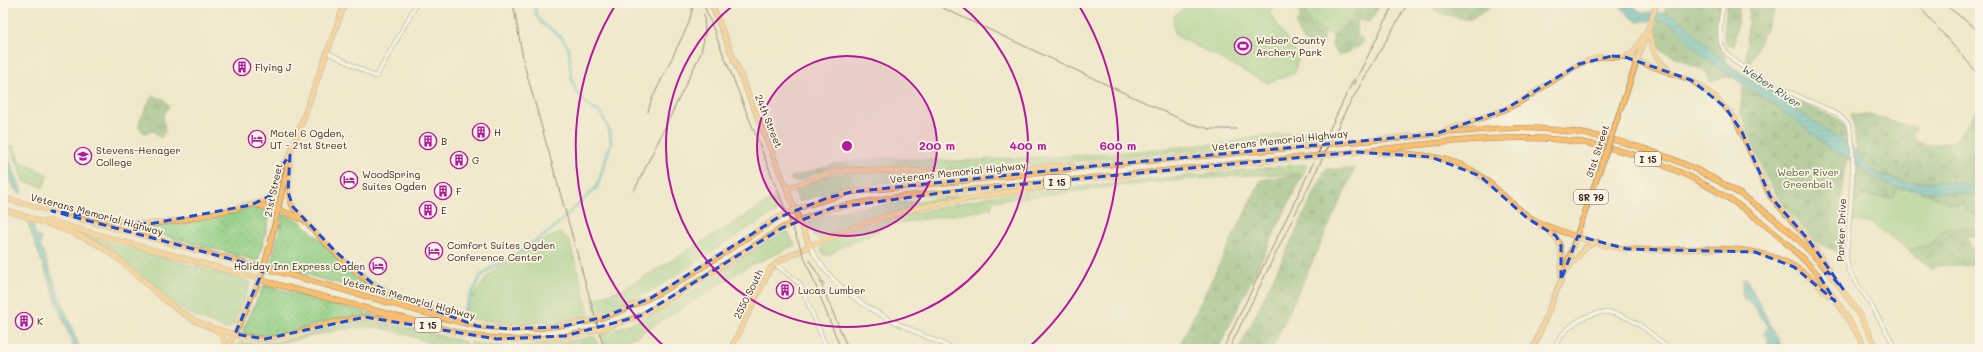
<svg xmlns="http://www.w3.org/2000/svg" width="1983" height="352" viewBox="0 0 1983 352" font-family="Mali,sans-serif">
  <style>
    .grass { fill: url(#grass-dots); stroke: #667c50 }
    .forest { fill: url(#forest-firs); stroke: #586d47 }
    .wetland { fill: url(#wetland-marsh); stroke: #667c50 }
    .park { fill: #90cd82; stroke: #667c50 }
    .water { fill: url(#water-rules); stroke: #40706d }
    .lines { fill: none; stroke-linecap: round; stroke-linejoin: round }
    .canal { stroke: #45b5bc; stroke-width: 3 }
    .minor-casing { stroke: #958974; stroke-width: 5 }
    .major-casing { stroke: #958974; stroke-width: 6 }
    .highway-casing { stroke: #958974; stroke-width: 6 }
    .minor { stroke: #fff; stroke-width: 3.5 }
    .major { stroke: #fabe6d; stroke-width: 4.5 }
    .highway { stroke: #fabe6d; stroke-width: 5 }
    .rail { stroke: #3b2a1e; stroke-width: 1 }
    .major-bridge-casing { stroke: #958974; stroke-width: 6; stroke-linecap: butt }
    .highway-bridge-casing { stroke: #958974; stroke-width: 6; stroke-linecap: butt }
    .major-bridge { stroke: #fabe6d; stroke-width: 4.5 }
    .highway-bridge { stroke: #fabe6d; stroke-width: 5 }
    .marked { fill: none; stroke: #1d4ed8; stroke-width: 3; stroke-dasharray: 8 5; stroke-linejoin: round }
    .ring { fill: none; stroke: #b5179e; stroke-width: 2 }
    .labels { text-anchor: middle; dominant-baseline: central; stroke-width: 3.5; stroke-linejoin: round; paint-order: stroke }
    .shield { fill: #fcf5e5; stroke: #75675a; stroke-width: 1 }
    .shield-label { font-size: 9px; font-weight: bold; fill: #3b2a1e }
    .poi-label { font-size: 10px; fill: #3b2a1e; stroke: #fcf5e5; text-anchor: start }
    .street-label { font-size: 10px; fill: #3b2a1e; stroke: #fcf5e5 }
    .park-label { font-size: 10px; fill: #545b3c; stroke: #fcf5e5 }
    .water-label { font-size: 11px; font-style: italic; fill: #3e5b55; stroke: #fcf5e5 }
    .centre { fill: #b5179e; stroke: #fcf5e5; stroke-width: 2 }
    .ring-label { font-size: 12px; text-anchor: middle; font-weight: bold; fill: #b5179e; stroke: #fcf5e5; stroke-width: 3.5; stroke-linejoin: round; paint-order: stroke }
  </style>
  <defs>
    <pattern id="grass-dots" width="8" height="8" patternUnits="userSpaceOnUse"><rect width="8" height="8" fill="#90cd82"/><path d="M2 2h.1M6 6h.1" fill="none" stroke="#7db070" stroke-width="1.8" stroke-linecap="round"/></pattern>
    <pattern id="forest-firs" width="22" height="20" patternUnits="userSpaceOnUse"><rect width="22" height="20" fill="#74b070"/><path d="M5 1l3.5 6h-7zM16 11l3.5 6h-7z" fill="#608f5b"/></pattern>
    <pattern id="wetland-marsh" width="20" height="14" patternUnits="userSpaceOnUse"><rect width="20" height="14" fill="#90cd82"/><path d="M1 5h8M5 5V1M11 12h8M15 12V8" fill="none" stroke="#7db070"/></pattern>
    <pattern id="water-rules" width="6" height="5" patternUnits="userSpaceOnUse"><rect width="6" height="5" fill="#45b5bc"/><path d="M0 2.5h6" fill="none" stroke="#3b9398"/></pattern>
  </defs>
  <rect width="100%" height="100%" fill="#fcf5e5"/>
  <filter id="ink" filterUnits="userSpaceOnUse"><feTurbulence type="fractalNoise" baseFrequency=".025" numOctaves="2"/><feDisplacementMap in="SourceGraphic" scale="8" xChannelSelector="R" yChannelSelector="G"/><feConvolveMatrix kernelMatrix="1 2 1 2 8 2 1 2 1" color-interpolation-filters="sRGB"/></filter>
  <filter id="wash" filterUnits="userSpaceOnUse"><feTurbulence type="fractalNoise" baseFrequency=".012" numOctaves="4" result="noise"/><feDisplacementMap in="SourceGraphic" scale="16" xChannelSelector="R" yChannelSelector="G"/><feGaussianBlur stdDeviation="0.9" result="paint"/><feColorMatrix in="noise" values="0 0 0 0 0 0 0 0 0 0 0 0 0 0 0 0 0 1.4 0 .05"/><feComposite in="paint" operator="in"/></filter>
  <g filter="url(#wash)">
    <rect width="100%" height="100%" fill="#efe8cb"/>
    <g class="grass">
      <polygon points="1315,131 1323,134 1322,138 1264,142 1232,147 980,170 837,168 816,173 795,182 790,178 835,164 883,158 960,161 1088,155 1225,143 1256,137"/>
      <polygon points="10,146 14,146 19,161 48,175 43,187 25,182"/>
      <path d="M1306,164l-3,10c-103,0 -206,15 -309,27l-3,8 -98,15 -50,22 -14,9h-5l-3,-6 3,-7 37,-15 30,-9 101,-22 43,-6 26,-1z"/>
      <path d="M851,172l110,3c-55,6 -110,7 -162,27l-4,-11 1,-4 33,-12z"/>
      <polygon points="1898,188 1921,191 1948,203 1965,205 1965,210 1980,217 1980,229 1957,228 1942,231 1930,245 1909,250 1871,223 1853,221 1855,202 1859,202 1859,196 1892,198"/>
      <polygon points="985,193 882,216 818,240 815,237 808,221 856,208"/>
      <path d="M773,199l6,12c-43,21 -80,52 -120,75 -20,12 -41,20 -63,27l-4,-13 32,-12 17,-9z"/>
      <polygon points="250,207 271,211 258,261 129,226 176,224"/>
      <polygon points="283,214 300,221 353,270 408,303 271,265"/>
      <path d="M787,231l8,14 -48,22 -110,69 -32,11 -4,-13c21,-7 42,-15 62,-25 43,-24 80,-57 124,-78z"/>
      <polygon points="72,232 251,282 233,325 229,329 225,329 185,312 109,249"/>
      <path d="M561,233l8,7 21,75c-42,10 -84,11 -126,2l5,-17c5,-3 18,-24 25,-30 10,-9 55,-35 67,-37z"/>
      <path d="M264,285l104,28 8,3c-16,1 -31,1 -47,5 -29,7 -54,20 -85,13l-1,-4z"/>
      <path d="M356,322c38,-1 73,12 110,20v7c-28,0 -53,-14 -79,-20 -35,-7 -69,7 -102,13 -14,3 -28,2 -42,4l-1,3h-8l6,-7c14,1 28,1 41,-1 25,-5 49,-17 75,-19z"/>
      <path d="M595,336l4,13h-122l-7,-3v-4c43,7 83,3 125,-6z"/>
    </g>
    <g class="forest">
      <path d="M1284,3h22v10l19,17 -4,16 -3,2c-13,-3 -21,-13 -22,-25l4,-5v-6c-5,-4 -11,-5 -16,-9z"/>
      <polygon points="1357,3 1381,3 1370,22 1357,20 1356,35 1363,40 1360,46 1339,56 1332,46 1333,36 1352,19"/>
      <polygon points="1426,3 1496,3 1469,20 1439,13"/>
      <path d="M1667,3h54c-4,28 -6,35 7,61l-64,-51z"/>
      <polygon points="1727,3 1740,3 1734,46 1725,44 1724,33"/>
      <polygon points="1749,3 1778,3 1750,63 1746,61"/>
      <polygon points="1658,21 1664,21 1674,25 1704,58 1732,78 1724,77 1710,81 1706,72 1661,50 1654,38"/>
      <polygon points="1760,84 1840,120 1846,128 1850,145 1845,144"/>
      <polygon points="1743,86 1776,106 1814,135 1829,149 1848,158 1844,172 1838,252 1815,242 1786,209 1765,176 1740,112"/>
      <polygon points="152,96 164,99 169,106 163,116 165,131 161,138 153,131 144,133 139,127 140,120"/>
      <polygon points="1980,105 1980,187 1952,182 1904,182 1874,172 1857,154 1854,127 1850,115 1869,115 1916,128 1912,133 1917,142 1932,145 1955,141"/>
      <polygon points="1856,164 1874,179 1898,188 1893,198 1860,196 1859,202 1855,202"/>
      <polygon points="1326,169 1355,169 1272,349 1239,349"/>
      <polygon points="1303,174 1218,349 1188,349 1181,342 1261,180"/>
      <polygon points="1921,191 1980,195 1980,217 1965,210 1965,205 1948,203"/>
      <polygon points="1957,228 1980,229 1980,240 1966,235 1972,249 1980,251 1980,264 1938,266 1932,270 1909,250 1930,245 1942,231"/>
    </g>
    <polygon class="wetland" points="1306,3 1357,3 1352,19 1333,36 1325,30 1311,26 1306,13"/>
    <polygon class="park" points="1190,3 1275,3 1269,12 1298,56 1295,73 1267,83 1175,35 1173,17"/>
    <g class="water">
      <polygon points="1618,3 1630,3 1641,12 1664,13 1677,17 1728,64 1760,84 1845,144 1850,145 1874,172 1889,178 1904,182 1952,182 1980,187 1980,195 1921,191 1898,188 1874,179 1860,166 1829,149 1814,135 1776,106 1704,58 1674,25 1664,21 1638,21 1630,17"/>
      <polygon points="3,143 22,191 21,194 14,189 3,157"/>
      <polygon points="27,222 33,224 36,235 42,239 40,244 80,349 74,349"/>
      <polygon points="1746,278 1783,349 1767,349 1768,338 1764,334 1768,326 1748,300 1744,300 1742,294 1743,279"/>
    </g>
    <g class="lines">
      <g class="canal">
        <path d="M463,311l18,-35 11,-9 14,-7 43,-28 48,-45 14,-44 -1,-11 -9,-19c-23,-11 -30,-26 -31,-51 0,-8 -1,-14 -5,-20 -11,-17 -31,-13 -30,-39"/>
        <polyline points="468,346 473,349"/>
      </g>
    </g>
  </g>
  <g filter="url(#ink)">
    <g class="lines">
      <defs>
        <g id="minor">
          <path d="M1723,3c-1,12 -5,27 -2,40 9,30 89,56 116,71 5,4 10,7 12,13 9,19 -1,105 -3,130l3,14 24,37 23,41"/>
          <polyline points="327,52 376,77 417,3"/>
          <path d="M810,246c28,57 89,78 144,103"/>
          <polyline points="775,264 800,284 827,349"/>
          <path d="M1553,349c14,-27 44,-46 74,-31 16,7 29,20 42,31"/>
        </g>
        <g id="major">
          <polyline points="711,3 810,246 780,260 770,269 731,349"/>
          <polyline points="1614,128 1657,3"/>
          <polyline points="227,349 248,306 262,273 270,245 290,155 345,3"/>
          <polyline points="1533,349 1561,280 1604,158"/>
        </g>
        <g id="highway">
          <path d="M1648,30c4,16 6,29 20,39"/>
          <polyline points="1625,57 1633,53 1648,30"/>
          <polyline points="1445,131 1504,110 1520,102 1579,64 1600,57 1625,57 1691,80 1714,96 1735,118 1770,196 1808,239 1829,269"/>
          <path d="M1338,143c35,-3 71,-6 106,-10 34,-3 67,-7 101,-4 139,10 273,92 332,220"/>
          <path d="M1380,153c34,0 73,2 102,24 21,16 39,39 65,49 25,9 54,21 81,23 55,5 117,-12 167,18 13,8 24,19 35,29"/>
          <path d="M1334,154c64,-6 127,-16 191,-16 96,0 190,39 261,105 12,11 26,23 36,37 14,19 26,40 39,60l4,9"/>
          <path d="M290,155c2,19 -7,38 5,55 25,27 53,60 86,79 24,14 54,21 80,31"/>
          <polyline points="787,189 825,174 849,170 977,173 1051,166 1072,166"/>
          <polyline points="3,198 53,211"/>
          <polyline points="256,205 278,209 301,219"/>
          <polyline points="807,205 851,192 1040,173 1093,166 1312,146"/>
          <path d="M9,211c28,10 59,18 86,32 38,21 64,60 103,79 17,8 26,7 28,27"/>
          <polyline points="52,211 78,213 129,223 149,224 184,220 251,205 266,200 272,195 277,184 281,167 290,155"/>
          <polyline points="63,214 251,265"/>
          <polyline points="811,216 832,208 888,198 1305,157"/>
          <polyline points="48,221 248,276"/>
          <path d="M1541,226c26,14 20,28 20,54"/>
          <path d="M810,246c25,-11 49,-21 74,-29 58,-17 118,-23 177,-33"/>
          <polyline points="276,271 447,319 477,326 509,329 533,329 586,322"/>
          <polyline points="1564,273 1586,247 1598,242"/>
          <polyline points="271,283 471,336 518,340 565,336 588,332"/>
          <path d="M604,317c63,-21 117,-63 173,-99"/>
          <polyline points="607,327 640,316 666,301 782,228"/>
          <path d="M217,329c16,5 31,10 48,10 15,0 30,-6 45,-10 31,-10 60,-15 93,-7"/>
        </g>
      </defs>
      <use href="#minor" class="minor-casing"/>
      <use href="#major" class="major-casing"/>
      <use href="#highway" class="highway-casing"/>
      <use href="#minor" class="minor"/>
      <use href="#major" class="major"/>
      <use href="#highway" class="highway"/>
      <g class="rail">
        <polyline points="513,3 524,64 604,349"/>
        <polyline points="703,3 841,349"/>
        <polyline points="932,3 1189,123 1210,129 1236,129"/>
        <polyline points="1916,3 1980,76"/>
        <polyline points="1943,3 1980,32"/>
        <polyline points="1353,86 1394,3"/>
        <polyline points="648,112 651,101 688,25 694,3"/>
        <polyline points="634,191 701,53 705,33 704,14"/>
        <polyline points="809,260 824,284"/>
        <polyline points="820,281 848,349"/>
        <polyline points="1223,349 1354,79"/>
        <polyline points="1229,349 1347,108 1408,3"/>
      </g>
      <defs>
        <polyline id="major-bridge" points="1604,158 1614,128"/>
        <g id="highway-bridge">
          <polyline points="1312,146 1338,143"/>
          <polyline points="1305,157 1334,154"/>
          <polyline points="777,218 807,205"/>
          <polyline points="782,228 811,216"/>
          <polyline points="251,265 276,271"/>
          <polyline points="248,276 271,283"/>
          <polyline points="586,322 604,317"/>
          <polyline points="588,332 607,327"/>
        </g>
      </defs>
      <use href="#major-bridge" class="major-bridge-casing"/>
      <use href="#highway-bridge" class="highway-bridge-casing"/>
      <use href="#major-bridge" class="major-bridge"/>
      <use href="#highway-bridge" class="highway-bridge"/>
    </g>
  </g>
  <path d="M0 0H1983V352H0ZM1612,56l13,1 66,23 34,27 17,25 28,64 38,43 35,50 -15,-17 -8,5 15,24 -41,-34 -39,-15 -128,-3 -49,-13 -17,44v-34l-5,-10 -29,-18 -47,-42 -49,-19 -75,-5 -393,38 -131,18 -50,20 -142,88 -75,20 -68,3 -132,-22 -100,22 -30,-5 29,-66 -212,-57 97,13 102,-19 21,-10 9,-28 9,-12 -2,37 5,15 43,45 37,32 21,11 83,31 32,3 50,-2 45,-10 47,-19 126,-80 50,-20 24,-6 242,-26 342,-32 69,-24 75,-46z" fill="#efe8cb" fill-opacity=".55" fill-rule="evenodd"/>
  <path class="marked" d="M1612,56l13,1 66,23 34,27 17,25 28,64 38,43 35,50 -15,-17 -8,5 15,24 -41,-34 -39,-15 -128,-3 -49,-13 -17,44v-34l-5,-10 -29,-18 -47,-42 -49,-19 -75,-5 -393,38 -131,18 -50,20 -142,88 -75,20 -68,3 -132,-22 -100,22 -30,-5 29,-66 -212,-57 97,13 102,-19 21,-10 9,-28 9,-12 -2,37 5,15 43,45 37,32 21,11 83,31 32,3 50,-2 45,-10 47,-19 126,-80 50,-20 24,-6 242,-26 342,-32 69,-24 75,-46z"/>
  <circle cx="847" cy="146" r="90" fill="#b5179e" fill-opacity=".12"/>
  <g class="ring">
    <circle cx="847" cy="146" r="90"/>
    <path d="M958 3A181 181 0 1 1 736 3"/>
    <path d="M667 349A271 271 0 0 1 616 4M1078 4A271 271 0 0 1 1027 349"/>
  </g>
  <defs>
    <symbol id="stadium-ring" viewBox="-11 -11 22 22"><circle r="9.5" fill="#fcf5e5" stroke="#b5179e" stroke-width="1.5"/><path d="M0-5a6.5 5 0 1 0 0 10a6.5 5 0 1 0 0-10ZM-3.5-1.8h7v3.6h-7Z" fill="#b5179e"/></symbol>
    <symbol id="building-ring" viewBox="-11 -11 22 22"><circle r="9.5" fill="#fcf5e5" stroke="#b5179e" stroke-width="1.5"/><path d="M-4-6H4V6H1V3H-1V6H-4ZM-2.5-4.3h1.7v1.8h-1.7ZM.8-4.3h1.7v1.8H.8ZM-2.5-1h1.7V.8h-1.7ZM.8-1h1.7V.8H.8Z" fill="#b5179e"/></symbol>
    <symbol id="hotel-ring" viewBox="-11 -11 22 22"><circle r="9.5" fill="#fcf5e5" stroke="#b5179e" stroke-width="1.5"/><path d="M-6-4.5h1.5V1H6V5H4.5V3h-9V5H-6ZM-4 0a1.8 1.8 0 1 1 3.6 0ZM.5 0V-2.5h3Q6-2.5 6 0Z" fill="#b5179e"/></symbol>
    <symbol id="university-ring" viewBox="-11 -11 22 22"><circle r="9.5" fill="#fcf5e5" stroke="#b5179e" stroke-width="1.5"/><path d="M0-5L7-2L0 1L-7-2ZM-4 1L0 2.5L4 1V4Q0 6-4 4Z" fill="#b5179e"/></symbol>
  </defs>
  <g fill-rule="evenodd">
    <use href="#stadium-ring" x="1233" y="36" width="20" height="20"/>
    <use href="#building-ring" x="232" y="57" width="20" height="20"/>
    <use href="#building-ring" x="471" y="122" width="20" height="20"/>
    <use href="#hotel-ring" x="247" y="129" width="20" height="20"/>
    <use href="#building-ring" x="418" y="131" width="20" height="20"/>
    <use href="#university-ring" x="73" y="146" width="20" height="20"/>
    <use href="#building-ring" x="449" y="150" width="20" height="20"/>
    <use href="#hotel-ring" x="339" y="170" width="20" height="20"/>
    <use href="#building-ring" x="433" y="181" width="20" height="20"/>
    <use href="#building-ring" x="418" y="200" width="20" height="20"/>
    <use href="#hotel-ring" x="424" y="241" width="20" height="20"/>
    <use href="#hotel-ring" x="368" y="256" width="20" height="20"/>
    <use href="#building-ring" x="775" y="280" width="20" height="20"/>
    <use href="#building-ring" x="14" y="311" width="20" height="20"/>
  </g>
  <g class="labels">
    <g class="shield">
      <rect x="1635" y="152" width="26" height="14" rx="3"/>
      <rect x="1044" y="175" width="26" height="14" rx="3"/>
      <rect x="1574" y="190" width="34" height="14" rx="3"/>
      <rect x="415" y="318" width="26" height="14" rx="3"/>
    </g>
    <g class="shield-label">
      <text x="1648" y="159">I 15</text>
      <text x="1057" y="182">I 15</text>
      <text x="1591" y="197">SR 79</text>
      <text x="428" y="325">I 15</text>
    </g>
    <g class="poi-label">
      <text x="1256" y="40">Weber County<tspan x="1256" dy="12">Archery Park</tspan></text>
      <text x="255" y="67">Flying J</text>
      <text x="494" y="132">H</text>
      <text x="270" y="133">Motel 6 Ogden,<tspan x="270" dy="12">UT - 21st Street</tspan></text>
      <text x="441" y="141">B</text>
      <text x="96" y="150">Stevens-Henager<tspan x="96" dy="12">College</tspan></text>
      <text x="472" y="160">G</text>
      <text x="362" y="174">WoodSpring<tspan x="362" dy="12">Suites Ogden</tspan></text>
      <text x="456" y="191">F</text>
      <text x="441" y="210">E</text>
      <text x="447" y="245">Comfort Suites Ogden<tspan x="447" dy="12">Conference Center</tspan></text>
      <text x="365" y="266" text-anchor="end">Holiday Inn Express Ogden</text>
      <text x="798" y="290">Lucas Lumber</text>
      <text x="37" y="321">K</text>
    </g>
    <g class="street-label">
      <text transform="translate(769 121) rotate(68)">24th Street</text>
      <text transform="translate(1280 140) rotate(-6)">Veterans Memorial Highway</text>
      <text transform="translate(1597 151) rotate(-72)">31st Street</text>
      <text transform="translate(958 172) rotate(-6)">Veterans Memorial Highway</text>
      <text transform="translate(273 190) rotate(-78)">21st Street</text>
      <text transform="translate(97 214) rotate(15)">Veterans Memorial Highway</text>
      <text transform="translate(1841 230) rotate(-88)">Parker Drive</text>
      <text transform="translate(748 294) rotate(-64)">2550 South</text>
      <text transform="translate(409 298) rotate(15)">Veterans Memorial Highway</text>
    </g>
    <g class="park-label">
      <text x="1808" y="172">Weber River<tspan x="1808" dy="12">Greenbelt</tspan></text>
    </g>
    <g class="water-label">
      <text transform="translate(1772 86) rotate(34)">Weber River</text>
    </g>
  </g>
  <circle cx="847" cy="146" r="6" class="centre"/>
  <g class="ring-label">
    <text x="937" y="150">200 m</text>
    <text x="1028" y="150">400 m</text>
    <text x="1118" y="150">600 m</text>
  </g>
  <rect width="1983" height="352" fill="none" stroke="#fcf5e5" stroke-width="16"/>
</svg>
